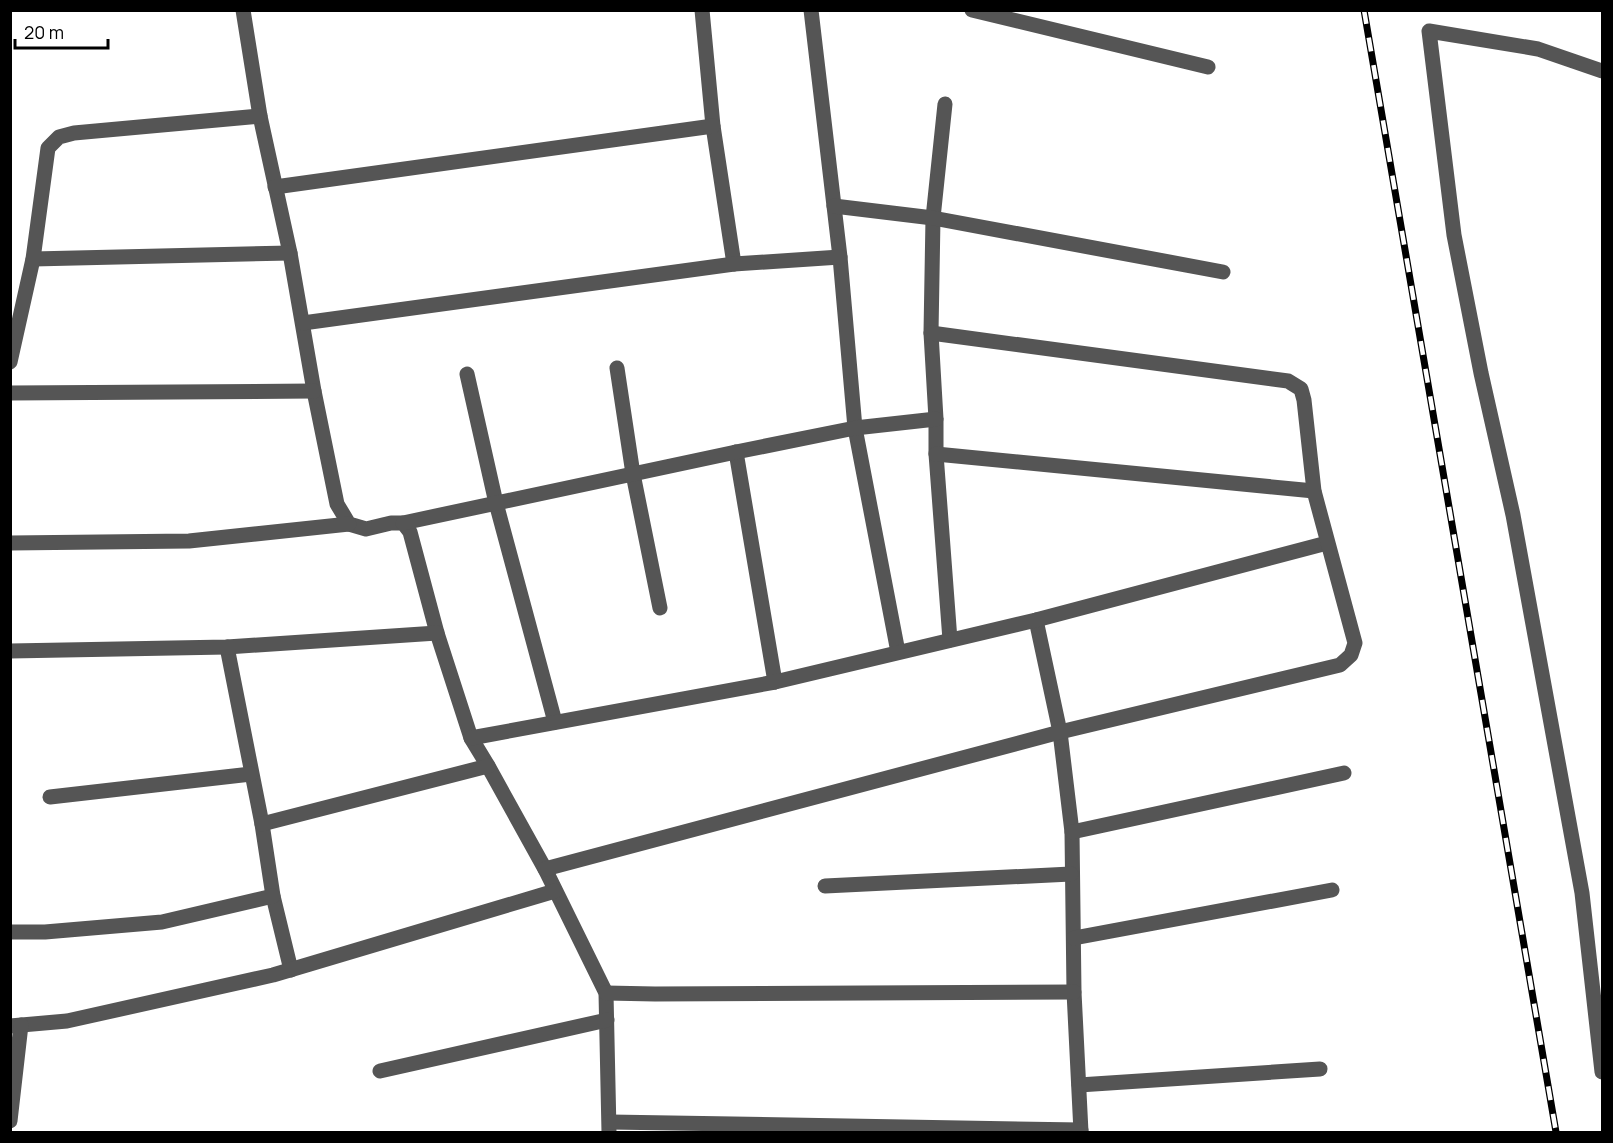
<svg xmlns="http://www.w3.org/2000/svg" width="1613" height="1143" viewBox="0 0 1613 1143" font-family="Manrope,sans-serif">
  <style>
    .lines { fill: none; stroke-linecap: round; stroke-linejoin: round }
    .minor { stroke: #555; stroke-width: 15 }
    .rail-casing { stroke: #000; stroke-width: 7 }
    .rail { stroke: #fff; stroke-width: 4.5; stroke-dasharray: 14; stroke-linecap: butt }
  </style>
  <rect width="100%" height="100%" fill="#fff"/>
  <g class="lines">
    <g class="minor">
      <polyline points="243,10 260,116 290,253 314,391 337,504 349,524 366,529 391,523 403,523 410,532 437,633 471,738 488,766 545,869 606,993 609,1132"/>
      <polyline points="702,10 713,126 734,264"/>
      <polyline points="811,10 840,257 855,428 898,652"/>
      <polyline points="972,10 1208,67"/>
      <polyline points="1602,71 1538,49 1429,31 1454,235 1481,373 1513,515 1582,893 1602,1072"/>
      <polyline points="945,104 933,218 931,333 936,419 936,454 950,640"/>
      <polyline points="275,187 713,126"/>
      <polyline points="834,206 933,218 1223,272"/>
      <polyline points="33,259 290,253"/>
      <polyline points="303,323 734,264 840,257"/>
      <polyline points="10,362 33,259 48,148 59,137 74,133 260,116"/>
      <polyline points="617,368 633,474 660,608"/>
      <polyline points="467,374 496,503 555,722"/>
      <polyline points="10,393 314,391"/>
      <polyline points="736,452 775,682"/>
      <polyline points="936,454 1314,491"/>
      <polyline points="403,523 736,452 855,428 936,419"/>
      <polyline points="10,543 189,541 349,524"/>
      <polyline points="1036,620 1060,732 1072,832 1074,992 1081,1132"/>
      <polyline points="227,647 262,824 273,896 291,970"/>
      <polyline points="10,651 227,647 437,633"/>
      <polyline points="471,738 775,682 1036,620 1327,543"/>
      <polyline points="50,797 251,774"/>
      <polyline points="262,824 488,766"/>
      <polyline points="1072,832 1344,773"/>
      <polyline points="545,869 1060,732 1340,665 1351,655 1355,643 1314,491 1304,400 1301,389 1288,381 931,333"/>
      <polyline points="825,886 1071,874"/>
      <polyline points="10,932 45,932 162,922 273,896"/>
      <polyline points="1074,938 1332,890"/>
      <polyline points="606,993 655,994 1074,992"/>
      <polyline points="10,1026 67,1021 273,975 555,891"/>
      <polyline points="380,1071 607,1020"/>
      <polyline points="1079,1085 1320,1069"/>
      <polyline points="10,1121 21,1025"/>
      <polyline points="610,1122 1081,1130"/>
    </g>
    <defs>
      <polyline id="rail" points="1364,10 1556,1132"/>
    </defs>
    <use href="#rail" class="rail-casing"/>
    <use href="#rail" class="rail"/>
  </g>
  <rect width="1613" height="1143" fill="none" stroke="#000000" stroke-width="24"/>
  <path d="M15 39v9h93v-9" fill="none" stroke="#000000" stroke-width="3"/>
  <text x="24" y="39" font-size="18" fill="#000000" stroke="#ffffff" stroke-width="4.5" paint-order="stroke">20 m</text>
</svg>
